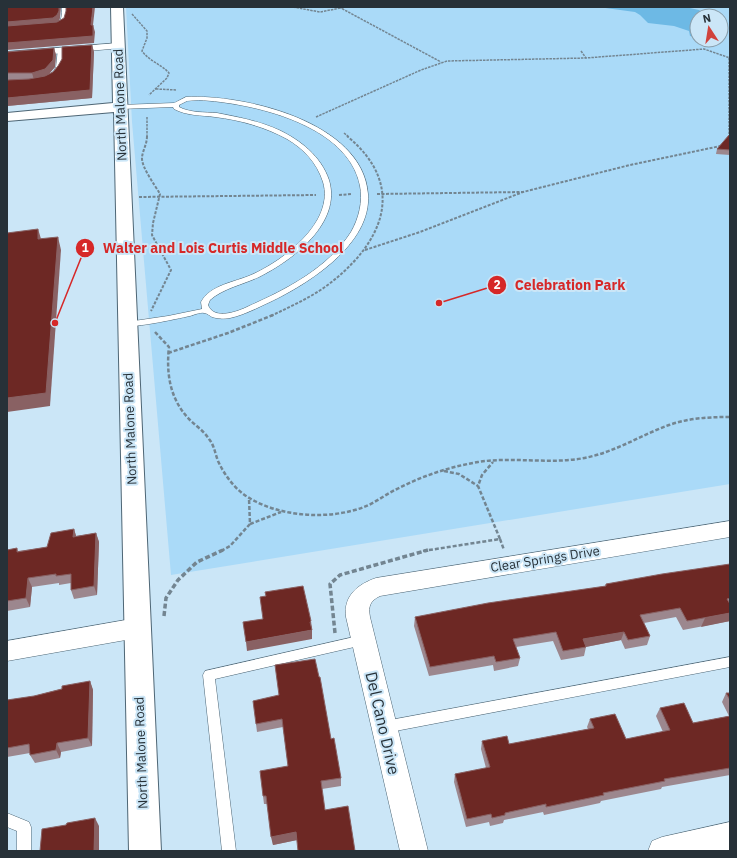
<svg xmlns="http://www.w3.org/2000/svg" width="737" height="858" viewBox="0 0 737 858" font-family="'IBM Plex Sans',sans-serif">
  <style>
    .green { fill: #aadaf8; fill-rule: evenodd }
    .water { fill: #6db9e5 }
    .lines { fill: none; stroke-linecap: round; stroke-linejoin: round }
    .service-casing { stroke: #4e6675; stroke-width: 1 }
    .minor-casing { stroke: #4e6675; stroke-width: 1 }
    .tertiary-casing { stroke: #4e6675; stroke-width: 2 }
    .path-far3 { stroke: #738591; stroke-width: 1.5; stroke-dasharray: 2.5 1; stroke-linecap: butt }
    .path-far2 { stroke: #738591; stroke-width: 2; stroke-dasharray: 3 1.5; stroke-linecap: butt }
    .path-far1 { stroke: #738591; stroke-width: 2.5; stroke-dasharray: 4 2; stroke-linecap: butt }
    .path { stroke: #738591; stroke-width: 3.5; stroke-dasharray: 5 2.5; stroke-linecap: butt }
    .service { fill: #fff; fill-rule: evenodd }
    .minor { fill: #fff; fill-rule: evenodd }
    .tertiary { fill: #fff; fill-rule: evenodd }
    .wall { fill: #9c878e }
    .shaded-wall { fill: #896163 }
    .building { fill: #6d2824; stroke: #896163 }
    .labels { text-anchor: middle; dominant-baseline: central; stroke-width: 4; stroke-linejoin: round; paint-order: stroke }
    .street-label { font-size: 13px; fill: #273138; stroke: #cbe6f7 }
    .near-street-label { font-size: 16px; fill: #273138; stroke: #cbe6f7 }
    .leader { fill: none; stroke: #d62828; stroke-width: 1.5 }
    .callout-dot { fill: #d62828; stroke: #cbe6f7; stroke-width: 1.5 }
    .mark-label { font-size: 12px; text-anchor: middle; font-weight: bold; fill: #fff }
    .callout-label { font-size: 14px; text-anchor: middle; font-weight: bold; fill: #d62828; stroke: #cbe6f7; stroke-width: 4; stroke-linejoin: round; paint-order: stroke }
  </style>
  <rect width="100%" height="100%" fill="#cbe6f7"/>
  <path class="green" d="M126,7h604v477l-559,91 -39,-453zM697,16h24v24h-24z"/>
  <polygon class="water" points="598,7 685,7 699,10 707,16 697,16 696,37 690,36 689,31 674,26 648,23 640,15 635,12"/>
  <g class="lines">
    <defs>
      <g id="service">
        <path d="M62,7h4v11l-2,7 -6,2 -2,-1c6,-5 6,-11 6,-19z"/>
        <path d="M58,49l5,1c-1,9 0,21 -8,27l-3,-2 4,-8z"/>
        <path d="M186,97c58,-3 177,25 182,97 4,50 -60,90 -98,108 -13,6 -26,13 -40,16 -5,1 -12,1 -18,-1 -2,-1 -5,-4 -8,-4 -4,-1 -10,2 -14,3 -14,3 -55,12 -66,10l-1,-2 1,-2h3l41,-6 34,-7 -1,-7c9,-17 34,-20 50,-27 32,-14 84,-53 72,-93 -6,-19 -19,-33 -36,-43 -22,-12 -47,-19 -72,-22 -14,-2 -28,-1 -41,-8l-1,-2 -53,2 -3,-2 3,-2 54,-2zM199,100c53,3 149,24 161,86 3,15 -1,32 -9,46 -23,36 -64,57 -102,74 -10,5 -35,15 -41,-1l2,-5c14,-12 32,-15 49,-23 34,-17 83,-54 70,-97 -8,-24 -29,-40 -50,-50 -20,-9 -41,-13 -62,-17 -13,-1 -26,0 -38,-6v-2l8,-4z"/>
        <polygon points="363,635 367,637 369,640 367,643 363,645 215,679 236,851 222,851 203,675 205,671"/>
        <polygon points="730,657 730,667 385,733 381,731 379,727 381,723 385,721"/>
        <polygon points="7,813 29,822 31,827 31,851 17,851 17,831 7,827"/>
      </g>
      <g id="minor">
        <polygon points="118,43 123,46 122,48 7,58 7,52"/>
        <path d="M730,521v16l-350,59c-10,5 -12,10 -10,21l58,234h-28l-54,-234c-3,-21 12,-33 30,-39z"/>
        <polygon points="137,618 145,621 149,628 145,635 137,638 7,661 7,641"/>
        <polygon points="730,822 730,850 648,851 652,841 662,837"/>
      </g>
      <polygon id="tertiary" points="111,7 123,7 161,851 129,851 114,112 7,121 7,113 113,103"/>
    </defs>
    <use href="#service" class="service-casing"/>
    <use href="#minor" class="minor-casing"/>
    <use href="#tertiary" class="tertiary-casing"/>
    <g class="path-far3">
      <polyline points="293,7 320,12 346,7"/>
      <polyline points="339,7 441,62"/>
      <path d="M132,14l15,17v7l-5,13c7,10 19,13 27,22l-2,5 -18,17"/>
      <polyline points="581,51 586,58"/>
      <polyline points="729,58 729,137"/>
      <polyline points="156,89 177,90"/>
      <polyline points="147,117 147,137"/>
      <polyline points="316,117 421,70 447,61 586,58 704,49 730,58"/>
      <polyline points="344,133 349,137"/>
    </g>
    <g class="path-far2">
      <path d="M147,136c0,8 -4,14 -5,21 -1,10 13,28 18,37l-7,29 -1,12 19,35 -20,41"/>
      <polyline points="377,194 523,192"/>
      <polyline points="339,195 352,194"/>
      <polyline points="139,197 316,195"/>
      <polyline points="365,250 420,232 523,192 630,165 730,144"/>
      <path d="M271,316c18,-9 37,-17 54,-29 56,-41 85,-99 22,-151"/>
    </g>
    <g class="path-far1">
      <path d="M155,332l14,15c-3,27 1,53 21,73 6,6 14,11 19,19 5,6 6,14 9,22 7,15 18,30 33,38 31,18 79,21 113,8 11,-4 22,-13 33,-18 25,-13 52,-22 81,-27 38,-6 78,4 115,-6 27,-7 51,-22 76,-31 20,-7 40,-8 61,-8"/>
      <polyline points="168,353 228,333 273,315"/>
      <polyline points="444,471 459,474 478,486"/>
      <polyline points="250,524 281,512"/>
      <polyline points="500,539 504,550"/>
      <polyline points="221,551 230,546 250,524 249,498"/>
      <polyline points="423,551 500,539 478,486 482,475 493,462"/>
    </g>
    <g class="path">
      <polyline points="164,616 166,598 178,580 197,562 223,550"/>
      <polyline points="335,633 330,584 340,575 428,550"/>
    </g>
    <use href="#service" class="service"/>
    <use href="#minor" class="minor"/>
    <use href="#tertiary" class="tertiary"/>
  </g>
  <g class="wall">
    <polygon points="92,45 94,52 92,98 7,106 7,52 54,48 56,55 55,67 49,74"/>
    <polygon points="730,136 730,155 716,154 717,149"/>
    <polygon points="74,529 76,536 96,533 99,542 97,595 74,599 71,590 71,583 59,585 59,583 32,587 30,607 7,611 7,550 17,548 18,551 47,547"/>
    <polygon points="730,564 730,621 683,630 676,617 644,623 650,636 647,645 625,649 621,640 586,647 584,656 561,660 553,641 516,647 520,658 518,666 494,671 493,665 429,676 414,626 415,617 605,586 606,584"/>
    <polygon points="319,677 331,739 341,778 341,786 322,789 297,840 273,845 267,804 264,804 263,796 288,766 283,727 257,732 256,724 279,695"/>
    <polygon points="90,681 93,690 92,746 61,752 60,758 35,763 30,755 30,753 7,757 7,700 34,696"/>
    <polygon points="726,693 730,693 730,775 662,787 661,789 601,801 600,803 544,815 543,812 504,820 503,823 490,826 489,822 466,827 454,782 455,774 486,768 481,749 482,741 509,744 588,729 587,727 590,719 626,739 663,732 656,716 660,708 693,723 729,716 722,702"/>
  </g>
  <g class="shaded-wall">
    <polygon points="59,7 61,7 60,18 59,22 7,29 7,22"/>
    <polygon points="93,7 95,7 93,25 95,32 94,43 7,50 7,43 91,25"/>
    <polygon points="92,45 94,52 92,98 7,106 7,98 90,90"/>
    <polygon points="54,48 56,55 55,67 47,76 34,80 32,73"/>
    <polygon points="38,229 42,242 38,239"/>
    <polygon points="58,237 61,250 50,406 7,412 7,398"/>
    <polygon points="74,529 77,539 73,537"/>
    <polygon points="96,533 99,542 97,595 94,586"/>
    <polygon points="28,578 32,587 30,607 26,598"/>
    <polygon points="730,613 730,621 701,627 705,618"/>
    <polygon points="311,621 312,630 311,631 310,622"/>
    <polygon points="312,630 312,639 247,651 246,642"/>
    <polygon points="624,632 621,640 580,648 583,639"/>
    <polygon points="90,681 93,690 92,746 88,738"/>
    <polygon points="57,743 61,752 60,758 56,750"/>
    <polygon points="95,818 99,826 99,851 94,851"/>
    <polygon points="296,832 297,840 273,845 271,837"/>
  </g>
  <g class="building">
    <polygon points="7,7 59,7 59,11 57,15 53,18 7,22"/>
    <polygon points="66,7 93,7 91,25 93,25 93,36 7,43 7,26 57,22 64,18 66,11"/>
    <polygon points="92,45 90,90 7,98 7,80 29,79 45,76 53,72 58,66 62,59 62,47"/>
    <polygon points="54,48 53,60 45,69 32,73 7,73 7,52"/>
    <polygon points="729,135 730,136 730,150 717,149"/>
    <polygon points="38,229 38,239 58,237 46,393 7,398 7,233"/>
    <polygon points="74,529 73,537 96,533 94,586 71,590 71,574 56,576 56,574 28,578 26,598 7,601 7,550 17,548 17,552 47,547 51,533"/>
    <polygon points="730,564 730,598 727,599 730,604 730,613 687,621 680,608 640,615 650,636 628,640 624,632 583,639 586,647 563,651 556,632 513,639 520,658 496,662 494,656 430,667 415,617 488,603 606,586 606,584 662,574"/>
    <polygon points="303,586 311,621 310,622 312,630 246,642 243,622 263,619 260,597 266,596 265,592"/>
    <polygon points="315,659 319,677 320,677 331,739 334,738 341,778 321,781 325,810 348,806 355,851 298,851 296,832 271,837 266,796 263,796 260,771 288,766 282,719 256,724 253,701 279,695 275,665"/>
    <polygon points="90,681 88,738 57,743 56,750 30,755 29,744 7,748 7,700 34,696 62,689 62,686"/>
    <polygon points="726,693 730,693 730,700"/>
    <polygon points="684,703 693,723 730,716 730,768 664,779 665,781 603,793 604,795 546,807 546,804 505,813 505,815 492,818 491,814 467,819 455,774 490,767 482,741 507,736 509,744 594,728 590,719 615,714 626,739 670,730 660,708"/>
    <polygon points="95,818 94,851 40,851 42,829 66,825 67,823"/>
  </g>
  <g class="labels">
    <g class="street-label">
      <text transform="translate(120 105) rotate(-92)">North Malone Road</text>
      <text transform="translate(130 429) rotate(-92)">North Malone Road</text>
      <text transform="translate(545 559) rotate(-9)">Clear Springs Drive</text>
      <text transform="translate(141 753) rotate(-92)">North Malone Road</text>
    </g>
    <g class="near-street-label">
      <text transform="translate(383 723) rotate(77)">Del Cano Drive</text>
    </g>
  </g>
  <path class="leader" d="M55 323L85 248M439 303L497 285"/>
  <g class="callout-dot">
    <circle cx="55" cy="323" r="4"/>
    <circle cx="439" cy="303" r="4"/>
    <circle cx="85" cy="248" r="10"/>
    <circle cx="497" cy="285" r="10"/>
  </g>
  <g class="mark-label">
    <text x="85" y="252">1</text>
    <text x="497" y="289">2</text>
  </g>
  <g class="callout-label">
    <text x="223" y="253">Walter and Lois Curtis Middle School</text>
    <text x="570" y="290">Celebration Park</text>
  </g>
  <rect width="737" height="858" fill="none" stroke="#273138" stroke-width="16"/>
  <g transform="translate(709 28) rotate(348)"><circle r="19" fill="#cbe6f7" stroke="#899eab"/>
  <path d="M0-3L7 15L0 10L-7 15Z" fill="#d0423c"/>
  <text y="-6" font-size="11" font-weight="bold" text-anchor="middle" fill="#273138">N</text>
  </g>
</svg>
